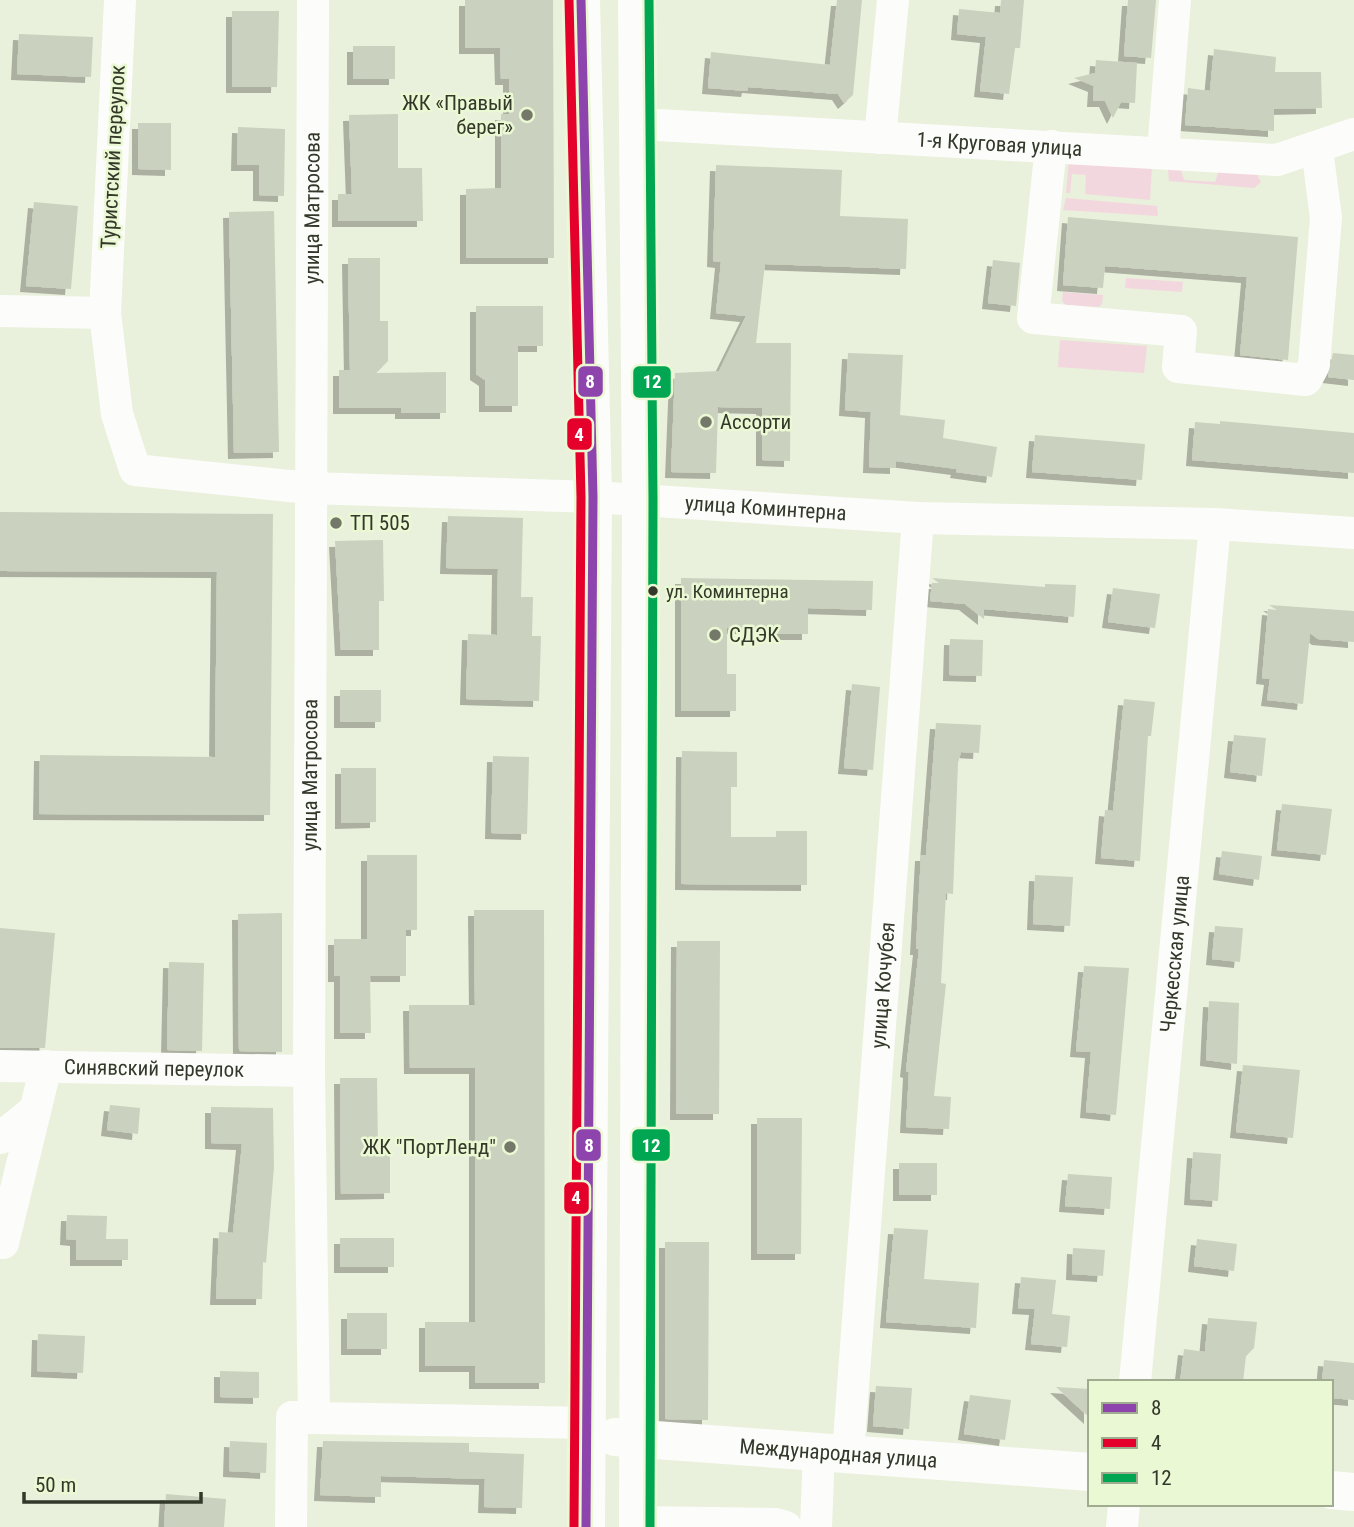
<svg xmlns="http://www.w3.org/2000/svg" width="1354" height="1527" viewBox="0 0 1354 1527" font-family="'Roboto Condensed',sans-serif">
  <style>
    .green { fill: #f3d7de }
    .building { fill: #cad1be; filter: url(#shadow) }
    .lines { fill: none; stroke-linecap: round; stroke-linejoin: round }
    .minor { stroke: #fcfdfa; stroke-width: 32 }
    .major { stroke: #fcfdfa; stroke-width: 38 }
    .bus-1-casing { stroke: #ebf8d4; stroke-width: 14 }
    .bus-2-casing { stroke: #ebf8d4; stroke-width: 14 }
    .bus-3-casing { stroke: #ebf8d4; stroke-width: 14 }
    .bus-1 { stroke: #8e44ad; stroke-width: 9 }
    .bus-2 { stroke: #e4002b; stroke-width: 9 }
    .bus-3 { stroke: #00a651; stroke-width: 9 }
    .poi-dot { fill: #737868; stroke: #ebf8d4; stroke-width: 2.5 }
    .bus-dot { fill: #33382a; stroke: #ebf8d4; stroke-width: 2.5 }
    .labels { text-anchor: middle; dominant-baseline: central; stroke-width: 5; stroke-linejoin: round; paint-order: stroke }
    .bus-label { font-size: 19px; fill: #33382a; stroke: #ebf8d4; text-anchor: start }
    .poi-label { font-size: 21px; fill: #33382a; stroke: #ebf8d4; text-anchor: start }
    .street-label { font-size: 21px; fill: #33382a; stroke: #ebf8d4 }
    .line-badge { stroke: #ebf8d4; stroke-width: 2.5 }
    .badge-label { font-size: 19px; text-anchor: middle; font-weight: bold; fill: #fff }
  </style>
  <defs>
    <filter id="shadow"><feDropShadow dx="-6" dy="6" stdDeviation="0" flood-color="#0004"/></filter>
  </defs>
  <rect width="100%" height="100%" fill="#e9f0dc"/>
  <g class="green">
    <polygon points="1069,159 1152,166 1150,200 1085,194 1086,175 1072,174 1070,193 1066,193"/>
    <polygon points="1180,167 1184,180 1215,182 1219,170 1257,174 1261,182 1254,188 1169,181 1168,169"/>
    <polygon points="1066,198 1157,206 1158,216 1063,210"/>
    <polygon points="1126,278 1183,282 1182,292 1125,288"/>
    <polygon points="1063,292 1103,295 1102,304 1099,307 1066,305 1062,301"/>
    <polygon points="1060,340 1147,346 1144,373 1058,367"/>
  </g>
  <g class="building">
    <polygon points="465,0 553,0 554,258 466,258 466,189 501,188 501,114 509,114 509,79 501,79 500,48 465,48"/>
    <polygon points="837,0 862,0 853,95 844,103 838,94 748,87 747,91 708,88 711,52 830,65"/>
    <polygon points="1001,0 1024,0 1020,48 1015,48 1009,94 980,91 986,37 957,34 959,9 1000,13"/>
    <polygon points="1128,0 1156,0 1151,58 1124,56"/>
    <polygon points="232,11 279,11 277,87 232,87"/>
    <polygon points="19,34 93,37 91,77 17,74"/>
    <rect x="353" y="46" width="42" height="33"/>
    <polygon points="1214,49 1276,57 1275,72 1321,72 1322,108 1274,109 1274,131 1185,125 1188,88 1210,91"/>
    <polygon points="1096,60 1137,63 1135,103 1121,102 1113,118 1105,101 1093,101 1094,86 1074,78 1095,73"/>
    <polygon points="398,114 398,168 422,168 423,221 338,221 338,194 352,194 349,115"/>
    <polygon points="138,123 171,123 171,170 138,169"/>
    <polygon points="238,127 285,129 284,196 259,195 259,165 237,165"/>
    <polygon points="716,165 842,170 840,216 908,219 906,269 765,264 756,343 791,343 790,461 762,460 762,408 718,407 716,473 671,472 675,373 719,371 746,316 716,313 721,262 713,261"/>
    <polygon points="34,202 78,206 71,289 26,286"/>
    <polygon points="274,211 279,452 234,453 229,212"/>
    <polygon points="1068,217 1298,237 1288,360 1240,355 1247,277 1105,266 1103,288 1063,285"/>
    <polygon points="348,258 380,258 380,321 388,321 388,361 376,373 446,372 446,413 401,413 401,408 339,408 339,370 350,370"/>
    <polygon points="993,260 1020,263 1016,306 988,303"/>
    <polygon points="476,306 543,306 543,346 518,346 518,406 485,406 485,380 476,374"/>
    <polygon points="848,353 903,355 900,415 945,420 943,438 997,447 992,477 956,472 957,469 896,461 896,468 869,467 871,412 845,410"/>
    <polygon points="1333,353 1354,355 1354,380 1328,377"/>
    <polygon points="1220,421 1354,433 1354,473 1192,460 1195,422 1220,424"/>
    <polygon points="1035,435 1145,444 1142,480 1032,472"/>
    <polygon points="0,512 273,514 270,815 39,814 40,755 215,757 217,572 0,571"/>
    <polygon points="448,516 523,518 521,597 533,597 532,636 541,636 539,701 466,699 468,634 497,635 498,569 446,568"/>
    <polygon points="383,540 384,601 379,601 379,650 341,650 335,541"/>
    <polygon points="681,578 873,581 872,610 808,608 808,634 775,634 775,628 727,628 727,674 736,674 736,711 681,711"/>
    <polygon points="932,578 1045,587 1045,584 1076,585 1074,617 984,609 984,619 965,604 930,601 932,583 939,583"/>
    <polygon points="1113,588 1160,594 1155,628 1108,622"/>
    <polygon points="1269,605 1354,611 1354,642 1318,639 1310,633 1303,704 1267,700 1270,679 1262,678 1268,609 1277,610"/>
    <polygon points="950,639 983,640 982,676 949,675"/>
    <polygon points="852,684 880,687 873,770 844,768"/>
    <rect x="340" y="690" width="41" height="32"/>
    <polygon points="1124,699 1155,702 1151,736 1148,736 1140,861 1101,858 1105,810 1113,811"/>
    <polygon points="936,723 981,725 979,753 961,752 958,763 953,894 946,893 941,983 946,984 934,1096 951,1097 949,1129 906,1127 909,1072 906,1071 919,949 916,949 921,855 926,855"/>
    <polygon points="1234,735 1266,738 1262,776 1230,772"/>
    <polygon points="682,751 737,752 737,787 731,787 731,837 776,837 776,831 807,831 807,885 681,884"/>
    <polygon points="493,756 529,757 527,834 491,833"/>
    <polygon points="341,768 376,768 376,822 341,823"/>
    <polygon points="1282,804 1332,809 1326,855 1277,850"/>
    <polygon points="1222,851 1262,856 1259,880 1219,874"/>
    <polygon points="367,855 417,855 417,930 406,930 406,976 370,976 371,1033 340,1033 340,976 334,976 334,939 367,939"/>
    <polygon points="1035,875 1073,877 1070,926 1033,924"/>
    <polygon points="474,910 544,910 545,1383 475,1383 475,1366 425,1366 425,1322 475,1322 475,1068 410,1068 409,1005 475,1005"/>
    <polygon points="282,913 282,1052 239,1051 238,914"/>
    <polygon points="1215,926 1243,928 1240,962 1212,959"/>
    <polygon points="0,928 55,933 45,1048 0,1048"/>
    <polygon points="677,941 720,941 719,1114 676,1114"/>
    <polygon points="169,962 204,963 202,1051 167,1050"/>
    <polygon points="1084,966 1129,968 1116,1115 1086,1112 1091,1052 1076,1051"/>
    <polygon points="1209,1001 1239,1003 1237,1064 1206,1060"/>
    <polygon points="1243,1065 1300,1070 1293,1138 1236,1132"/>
    <polygon points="340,1078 377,1078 378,1154 390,1154 390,1193 341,1194"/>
    <polygon points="110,1105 140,1108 138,1134 107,1130"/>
    <polygon points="211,1107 273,1108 274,1167 266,1263 263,1262 262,1299 216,1299 219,1232 233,1233 242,1144 211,1143"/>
    <polygon points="757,1118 802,1118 801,1254 757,1254"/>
    <polygon points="1193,1152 1221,1154 1218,1201 1190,1199"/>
    <rect x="899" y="1163" width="38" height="32"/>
    <polygon points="1068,1174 1112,1177 1110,1209 1065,1206"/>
    <polygon points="67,1215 107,1216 106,1239 128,1239 128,1260 76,1260 76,1240 66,1239"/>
    <polygon points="894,1228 928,1230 924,1279 979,1283 976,1328 886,1322"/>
    <rect x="340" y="1238" width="54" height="29"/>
    <polygon points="1197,1239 1237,1244 1234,1271 1194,1266"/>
    <polygon points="665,1242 709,1242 708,1420 665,1419"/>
    <polygon points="1073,1248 1105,1250 1103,1276 1072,1274"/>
    <polygon points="1021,1277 1056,1280 1052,1314 1070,1316 1067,1347 1031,1344 1035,1309 1018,1308"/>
    <rect x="347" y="1313" width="40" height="36"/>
    <polygon points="1208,1318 1257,1322 1254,1348 1246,1356 1243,1382 1180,1382 1184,1349 1205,1352"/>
    <polygon points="38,1334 85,1336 83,1373 37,1371"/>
    <polygon points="1324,1360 1354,1363 1354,1400 1331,1398 1331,1382 1322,1382"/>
    <polygon points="220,1371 259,1372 259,1398 220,1397"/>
    <polygon points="876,1386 912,1388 909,1429 873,1426"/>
    <polygon points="1056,1387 1090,1389 1090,1418"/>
    <polygon points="970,1395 1011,1400 1005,1440 964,1434"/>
    <polygon points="230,1441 267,1443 266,1473 229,1471"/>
    <polygon points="323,1441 469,1443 469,1452 524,1454 522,1508 484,1507 485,1479 381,1476 381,1497 320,1495"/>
    <polygon points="166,1494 226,1499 224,1527 164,1527"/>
  </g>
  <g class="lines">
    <g class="minor">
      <path id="s1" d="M120,0l-15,313 12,101 18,56 174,18 284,9 325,21 297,6 139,9"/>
      <path id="s2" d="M640,124l637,36 77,-26"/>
      <polyline points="880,138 893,0"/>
      <polyline points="1051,146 1033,318 1181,331 1178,367 1306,380 1314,365 1326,218 1317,149"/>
      <polyline points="1163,152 1175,0"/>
      <polyline points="0,311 105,313"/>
      <path id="s3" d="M0,1066l309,5"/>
      <polyline points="0,1138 35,1110"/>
      <polyline points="3,1243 46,1066"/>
      <path id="s4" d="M1135,1382l80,-858"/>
      <polyline points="314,1418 589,1423"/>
      <path id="s5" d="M848,1453l70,-935"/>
      <polyline points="638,1522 776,1524 786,1527"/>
      <path id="s6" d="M291,1527l1,-110 22,1 -5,-347 4,-1071"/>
      <polyline points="816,1527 819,1450"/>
      <polyline points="1122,1527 1124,1504"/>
    </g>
    <g class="major">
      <polyline points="581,0 593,497 586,1527"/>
      <polyline points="637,0 641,499 638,1527"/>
      <path id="s7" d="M615,1437l475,35"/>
      <polyline points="1331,1490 1354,1492"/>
    </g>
    <defs>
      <polyline id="bus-1" points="581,0 593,497 586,1527"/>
      <polyline id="bus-2" points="569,0 581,497 574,1527"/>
      <polyline id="bus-3" points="649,0 653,499 650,1527"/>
    </defs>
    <use href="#bus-1" class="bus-1-casing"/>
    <use href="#bus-2" class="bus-2-casing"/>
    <use href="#bus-3" class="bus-3-casing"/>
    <use href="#bus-1" class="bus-1"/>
    <use href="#bus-2" class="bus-2"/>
    <use href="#bus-3" class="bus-3"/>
  </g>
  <g class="poi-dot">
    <circle cx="527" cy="115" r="7"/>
    <circle cx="706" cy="422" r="7"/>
    <circle cx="336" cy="523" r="7"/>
    <circle cx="715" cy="635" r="7"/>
    <circle cx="510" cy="1147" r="7"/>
  </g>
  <circle class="bus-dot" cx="653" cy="591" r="6"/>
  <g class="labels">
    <g class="bus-label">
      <text x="666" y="591">ул. Коминтерна</text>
    </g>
    <g class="poi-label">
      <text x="513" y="103" text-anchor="end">ЖК «Правый<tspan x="513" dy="24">берег»</tspan></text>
      <text x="720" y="422">Ассорти</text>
      <text x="350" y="523">ТП 505</text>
      <text x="729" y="635">СДЭК</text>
      <text x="496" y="1147" text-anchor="end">ЖК "ПортЛенд"</text>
    </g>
    <g class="street-label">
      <text stroke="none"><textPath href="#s2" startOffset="360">1-я Круговая улица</textPath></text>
      <text transform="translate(113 157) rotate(-87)">Туристский переулок</text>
      <text stroke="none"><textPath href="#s6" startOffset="1342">улица Матросова</textPath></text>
      <text stroke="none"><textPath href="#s1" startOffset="1106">улица Коминтерна</textPath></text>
      <text stroke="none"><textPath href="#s6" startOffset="775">улица Матросова</textPath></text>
      <text stroke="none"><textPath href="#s4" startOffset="430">Черкесская улица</textPath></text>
      <text stroke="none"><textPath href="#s5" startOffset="469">улица Кочубея</textPath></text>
      <text stroke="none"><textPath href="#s3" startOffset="154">Синявский переулок</textPath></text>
      <text stroke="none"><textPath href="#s7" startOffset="224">Международная улица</textPath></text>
    </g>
  </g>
  <g class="line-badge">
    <rect x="577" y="365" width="27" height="33" rx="7" fill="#8e44ad"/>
    <rect x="632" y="365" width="40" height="34" rx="7" fill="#00a651"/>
    <rect x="566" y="417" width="27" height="34" rx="7" fill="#e4002b"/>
    <rect x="575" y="1128" width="27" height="34" rx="7" fill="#8e44ad"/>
    <rect x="631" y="1128" width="40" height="34" rx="7" fill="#00a651"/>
    <rect x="563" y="1181" width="27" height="34" rx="7" fill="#e4002b"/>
  </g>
  <g class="badge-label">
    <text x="590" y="388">8</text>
    <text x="652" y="388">12</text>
    <text x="579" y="441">4</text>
    <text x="589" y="1152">8</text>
    <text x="651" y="1152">12</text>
    <text x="576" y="1204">4</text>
  </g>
  <rect x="1088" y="1380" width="245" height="126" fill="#ebf8d4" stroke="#a1ab90" stroke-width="2"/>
  <rect x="1102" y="1403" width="35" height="10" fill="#8e44ad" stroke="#a1ab90" stroke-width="2"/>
  <text x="1151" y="1415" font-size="21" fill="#33382a">8</text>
  <rect x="1102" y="1438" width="35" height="10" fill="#e4002b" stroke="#a1ab90" stroke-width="2"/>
  <text x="1151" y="1450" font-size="21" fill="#33382a">4</text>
  <rect x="1102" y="1473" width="35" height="10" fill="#00a651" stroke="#a1ab90" stroke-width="2"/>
  <text x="1151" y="1485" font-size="21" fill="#33382a">12</text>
  <path d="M24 1492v10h177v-10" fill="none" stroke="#33382a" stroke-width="3.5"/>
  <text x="35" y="1492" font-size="21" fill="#33382a" stroke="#ebf8d4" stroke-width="5" paint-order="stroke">50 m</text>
</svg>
